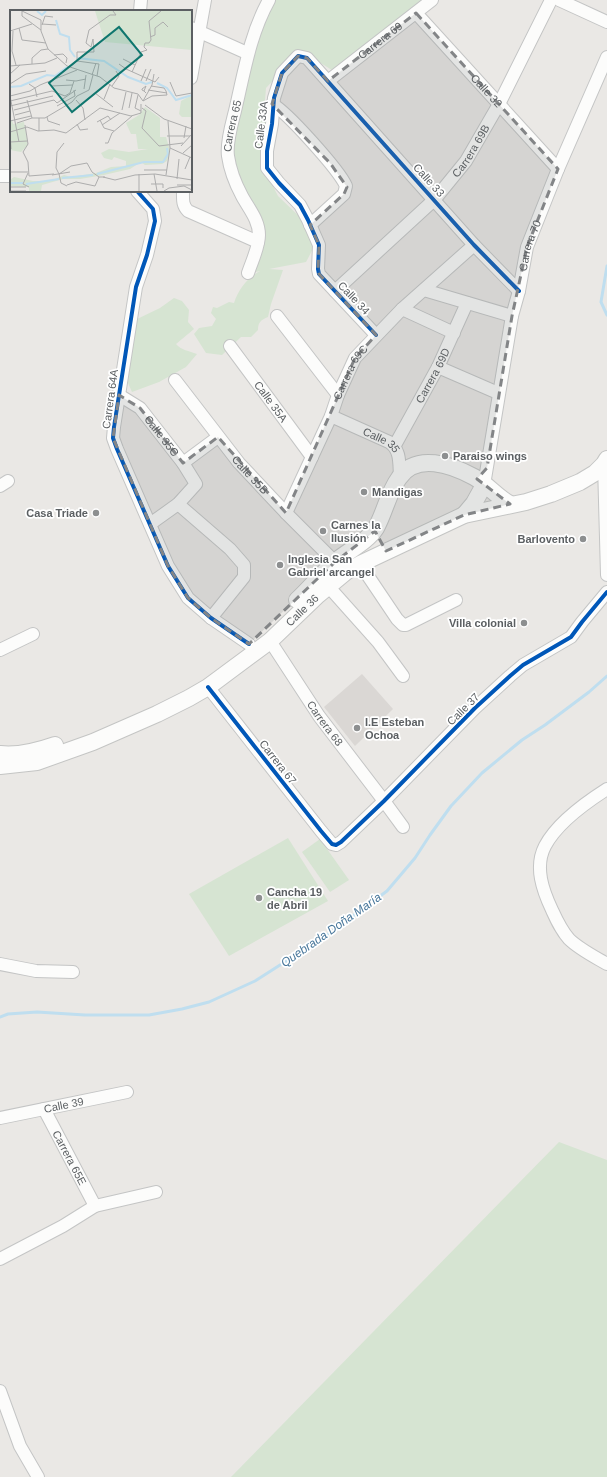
<svg xmlns="http://www.w3.org/2000/svg" width="607" height="1477" viewBox="0 0 607 1477" font-family="Helvetica,sans-serif">
  <style>
    .education { fill: #dad7d4 }
    .green { fill: #d6e4d2 }
    .lines { fill: none; stroke-linecap: round; stroke-linejoin: round }
    .stream { stroke: #bfdeef; stroke-width: 3 }
    .street-casing { stroke: #c4c5c5; stroke-width: 14 }
    .secondary-casing { stroke: #c4c5c4; stroke-width: 18 }
    .street { stroke: #fcfcfb; stroke-width: 12 }
    .secondary { stroke: #fcfcfb; stroke-width: 16 }
    .cycleway-casing { stroke: #fff; stroke-width: 6 }
    .cycleway { stroke: #0057b8; stroke-width: 4 }
    .marked { fill: #838587; fill-opacity: 0.2; stroke: #838587; stroke-width: 3; stroke-dasharray: 8 5; stroke-linejoin: round }
    .poi-dot { fill: #8d8f90; stroke: #fff; stroke-width: 1.5 }
    .labels { text-anchor: middle; dominant-baseline: central; stroke-width: 3.5; stroke-linejoin: round; paint-order: stroke }
    .street-label { font-size: 11px; fill: #5b5f62; stroke: #fff }
    .poi-label { font-size: 11px; font-weight: bold; fill: #5b5f62; stroke: #fff; text-anchor: start }
    .water-label { font-size: 12px; font-style: italic; fill: #48779b; stroke: #fff }
    .inset-river { fill: none; stroke: #bfdeef; stroke-width: 2 }
    .inset-road { fill: none; stroke: #adadad; stroke-width: 1 }
    .view { fill: #0f766e; fill-opacity: 0.15; stroke: #0f766e; stroke-width: 2 }
    .inset-edge { fill: none; stroke: #5b5f62; stroke-width: 2 }
  </style>
  <rect width="100%" height="100%" fill="#eae8e5"/>
  <polygon class="education" points="362,674 393,709 355,746 324,707"/>
  <g class="green">
    <path d="M275,0h153l-93,72 -27,-17h-11l-31,33 -1,13 3,23 -4,45 14,27 26,25 10,26 -8,15 -37,7 14,1 -12,34 -3,13c-7,3 -10,5 -10,13l-7,7h-10l-19,18 -16,-2 -12,-19 5,-6 13,-2 4,-7 -5,-6 2,-6 4,1 12,-6 5,1c4,-13 14,-26 26,-32l-8,2 12,-46 -3,-9 -15,-20 -17,-43 23,-100 12,-32z"/>
    <path d="M174,298l8,3 7,9 -1,12 6,7 -18,15c5,6 13,7 21,10l-11,13 -27,15 -27,10 -4,-9 7,-63 25,-12z"/>
    <polygon points="288,838 328,901 229,956 189,894"/>
    <polygon points="320,839 349,880 330,892 302,852"/>
    <polygon points="559,1142 607,1160 607,1477 231,1477"/>
  </g>
  <g class="lines">
    <g class="stream">
      <polyline points="607,266 601,302 607,315"/>
      <polyline points="0,1017 8,1014 37,1012 85,1015 149,1015 182,1009 209,1002 255,981 327,935 387,891 415,858 430,835 451,806 482,773 522,740 545,725 589,692 607,676"/>
    </g>
    <defs>
      <g id="street">
        <polyline points="559,0 607,22"/>
        <polyline points="140,11 141,0"/>
        <path id="s1" d="M416,13l142,156"/>
        <polyline points="191,28 247,53"/>
        <polyline points="191,78 205,0"/>
        <path id="s2" d="M328,81l104,-81"/>
        <path d="M272,104c15,8 67,66 74,82l-2,8 -34,31"/>
        <polyline points="0,176 11,176"/>
        <polyline points="137,191 153,209 155,221 147,255 136,287 114,427 113,438 117,449 168,566 188,598 211,618 249,644"/>
        <path d="M183,191c0,8 -1,14 5,20l70,31"/>
        <path id="s3" d="M248,273c4,-12 11,-26 11,-38 0,-15 -10,-26 -17,-39 -7,-13 -12,-26 -14,-40 -2,-13 4,-33 7,-45 9,-38 15,-77 34,-111"/>
        <polyline points="424,290 512,316"/>
        <path id="s4" d="M335,291l100,-92 31,-38 33,-57 52,-104"/>
        <polyline points="402,309 454,333"/>
        <polyline points="277,316 338,395"/>
        <polyline points="376,335 319,274 318,269 319,245 308,220 300,205 279,183 267,168 267,151 272,124 274,98 282,73 298,56 307,58 474,245 519,291"/>
        <path id="s5" d="M230,346l82,111"/>
        <polyline points="438,367 498,393"/>
        <path id="s6" d="M175,380l64,83 47,50 49,49"/>
        <path id="s7" d="M119,395l21,13 43,55 13,21 -18,20 -28,20"/>
        <path id="s8" d="M331,416l58,26c12,8 10,21 11,34"/>
        <path id="s9" d="M395,445l43,-78 29,-64"/>
        <polyline points="183,463 218,437"/>
        <polyline points="604,464 607,575"/>
        <path id="s10" d="M484,485l28,-169 7,-25 8,-44 31,-78 49,-112"/>
        <polyline points="0,486 8,481"/>
        <polyline points="178,504 230,549 244,565 244,577 211,618"/>
        <path id="s11" d="M286,513l45,-97 7,-21 17,-37 47,-49 72,-64"/>
        <polyline points="360,564 397,619 403,625 406,625 456,600"/>
        <polyline points="328,586 378,642 403,676"/>
        <path id="s12" d="M270,641l49,75 65,85 19,26"/>
        <polyline points="0,650 33,634"/>
        <polyline points="208,687 321,831 332,844 336,845 341,842 384,801 475,708 510,676 523,665 571,637 582,622 607,592"/>
        <path d="M607,789c-22,14 -50,34 -62,57 -11,21 -2,45 7,64 5,11 9,20 17,29 10,10 26,18 38,25"/>
        <polyline points="0,964 36,971 73,972"/>
        <path id="s13" d="M44,1109l51,97"/>
        <path id="s14" d="M0,1118l127,-26"/>
        <polyline points="0,1259 63,1226 95,1206 156,1192"/>
        <polyline points="0,1391 20,1446 38,1477"/>
      </g>
      <g id="secondary">
        <polyline points="464,515 474,503 484,485"/>
        <path d="M297,600c13,-12 25,-27 39,-39 12,-10 32,-20 40,-33 9,-16 12,-35 23,-50 17,-26 53,-13 75,-1 13,7 23,20 36,27"/>
        <path d="M0,754c18,2 38,-3 55,-9"/>
        <path id="s15" d="M0,766l37,-4 56,-20 64,-28 32,-16 19,-11 62,-46 48,-46 29,-24 13,-7 104,-49 62,-13 25,-8 29,-12 15,-9 9,-9 3,-5"/>
      </g>
    </defs>
    <use href="#street" class="street-casing"/>
    <use href="#secondary" class="secondary-casing"/>
    <use href="#street" class="street"/>
    <use href="#secondary" class="secondary"/>
    <defs>
      <g id="cycleway">
        <polyline points="137,191 153,209 155,221 147,255 136,287 114,427 113,438 117,449 168,566 188,598 211,618 249,644"/>
        <polyline points="376,335 319,274 318,269 319,245 308,220 300,205 279,183 267,168 267,151 272,124 274,98 282,73 298,56 307,58 474,245 519,291"/>
        <polyline points="208,687 321,831 332,844 336,845 341,842 384,801 475,708 510,676 523,665 571,637 582,622 607,592"/>
      </g>
    </defs>
    <use href="#cycleway" class="cycleway-casing"/>
    <use href="#cycleway" class="cycleway"/>
  </g>
  <path class="marked" d="M416,13l142,156 -31,78 -15,69 -25,152 -10,11 33,25 -46,11 -78,36 -11,-20 -40,31 -86,82 -38,-26 -23,-20 -20,-32 -55,-128 6,-43 21,13 43,55 35,-26 68,76 69,-155 21,-23 -57,-61 -1,-5 1,-24 -9,-20 34,-31 3,-7 -17,-24 -58,-59 10,-31 16,-17 9,2 21,23z"/>
  <g class="poi-dot">
    <circle cx="445" cy="456" r="4"/>
    <circle cx="364" cy="492" r="4"/>
    <circle cx="96" cy="513" r="4"/>
    <circle cx="323" cy="531" r="4"/>
    <circle cx="583" cy="539" r="4"/>
    <circle cx="280" cy="565" r="4"/>
    <circle cx="524" cy="623" r="4"/>
    <circle cx="357" cy="728" r="4"/>
    <circle cx="259" cy="898" r="4"/>
  </g>
  <g class="labels">
    <g class="street-label">
      <text stroke="none"><textPath href="#s2" startOffset="66">Carrera 69</textPath></text>
      <text stroke="none"><textPath href="#s1" startOffset="105">Calle 32</textPath></text>
      <text transform="translate(261 125) rotate(-83)">Calle 33A</text>
      <text stroke="none"><textPath href="#s3" startOffset="156">Carrera 65</textPath></text>
      <text stroke="none"><textPath href="#s4" startOffset="196">Carrera 69B</textPath></text>
      <text transform="translate(429 180) rotate(48)">Calle 33</text>
      <text stroke="none"><textPath href="#s10" startOffset="244">Carrera 70</textPath></text>
      <text transform="translate(354 298) rotate(47)">Calle 34</text>
      <text stroke="none"><textPath href="#s11" startOffset="155">Carrera 69C</textPath></text>
      <text stroke="none"><textPath href="#s9" startOffset="79">Carrera 69D</textPath></text>
      <text transform="translate(110 399) rotate(-82)">Carrera 64A</text>
      <text stroke="none"><textPath href="#s5" startOffset="69">Calle 35A</textPath></text>
      <text stroke="none"><textPath href="#s7" startOffset="60">Calle 35C</textPath></text>
      <text stroke="none"><textPath href="#s8" startOffset="56">Calle 35</textPath></text>
      <text stroke="none"><textPath href="#s6" startOffset="121">Calle 35B</textPath></text>
      <text stroke="none"><textPath href="#s15" startOffset="346">Calle 36</textPath></text>
      <text transform="translate(463 709) rotate(-45)">Calle 37</text>
      <text stroke="none"><textPath href="#s12" startOffset="99">Carrera 68</textPath></text>
      <text transform="translate(278 762) rotate(52)">Carrera 67</text>
      <text stroke="none"><textPath href="#s14" startOffset="65">Calle 39</textPath></text>
      <text stroke="none"><textPath href="#s13" startOffset="55">Carrera 65E</textPath></text>
    </g>
    <g class="poi-label">
      <text x="453" y="456">Paraiso wings</text>
      <text x="372" y="492">Mandigas</text>
      <text x="88" y="513" text-anchor="end">Casa Triade</text>
      <text x="331" y="525">Carnes la<tspan x="331" dy="13">Ilusión</tspan></text>
      <text x="575" y="539" text-anchor="end">Barlovento</text>
      <text x="288" y="559">Inglesia San<tspan x="288" dy="13">Gabriel arcangel</tspan></text>
      <text x="516" y="623" text-anchor="end">Villa colonial</text>
      <text x="365" y="722">I.E Esteban<tspan x="365" dy="13">Ochoa</tspan></text>
      <text x="267" y="892">Cancha 19<tspan x="267" dy="13">de Abril</tspan></text>
    </g>
    <g class="water-label">
      <text transform="translate(331 930) rotate(-35)">Quebrada Doña María</text>
    </g>
  </g>
  <g transform="translate(10 10)">
    <rect width="182" height="182" fill="#eae8e5"/>
    <path d="M85,1h97v39l-87,-8zM182,85v22h-10l-3,-3 2,-13zM135,97l15,11v19h6l4,13 -3,11 -5,3 -17,1 -4,-3 -11,7 -26,6 -24,4h-17l-21,6 -1,6h-12v-4l-19,-1v-6l4,-3 19,4h18l13,-6 7,2 25,-4 15,-6 15,-1v-5l-12,-4 -2,3 -8,-2 -3,-5 8,-4 20,3 19,-3h-10l-2,-15h-5l-5,-11 13,-8zM0,110h2l1,4 11,-2 4,23 -7,7 -11,-2z" fill="#d6e4d2"/>
    <path class="inset-river" d="M27,1l5,4 4,-4M46,10l4,14 9,3 1,13 5,7M67,48l27,3 24,16 18,7 6,-2M147,73l10,5 9,12 16,-5M0,77l11,-1 26,-11 8,1 12,-9M87,164l47,-12h19l5,-8 -1,-6M52,168l31,-3M0,173h13M16,174l33,-5"/>
    <path class="inset-road" d="M12,1v5l19,14M12,1l19,9v11l7,18 19,17 33,11 14,11 24,6 5,7M32,14l14,1M32,15l3,-9 8,1M9,18l3,12 24,3M0,21l22,-7M3,21l-1,20 4,14M140,27l5,-2v-7l8,-6 5,5M44,45l9,-1 4,4 -1,5M113,49l12,6M67,51l22,3 -2,12M22,54v-6l9,-8 7,-1M109,54l7,5 29,13 4,-5M0,56l35,-3 12,-5M61,56l6,-5v-9h17l-1,-13 -2,8 -5,-4 3,-13 21,-15h6l-3,-4M122,62l9,-20 6,-2 -3,-3 1,-4h4l2,-3 -2,-19 12,-10M0,64l10,-9M82,65l4,-12M56,70l10,1 10,-2M131,71l5,-12M136,71l5,-12M160,72l6,14 16,-3M0,74l16,-10 20,-3M19,74l6,4 2,9M41,76l22,-1M102,76l7,-10 -3,-5M141,76l13,2 2,3M74,79l2,-14M138,80l19,3M134,81l2,-5 -4,3v1l2,1 2,2M85,83l18,14M128,85l-3,13 6,3M94,89l6,-15M17,90l5,18M44,90l3,3 19,-13M66,90l7,8 2,12M0,91l42,-10 13,5 5,-3 4,-12M133,91l9,-16 2,-11M133,91l9,-5 15,-1 -1,-4M135,95l19,14 28,10M0,96l43,-10M47,96l18,-10 -1,-6M119,98l3,-15M132,98l4,3 -4,17 17,18 24,-3M4,100l40,-10M112,100l4,-18M5,105l15,-4M37,107l1,4 12,4M29,108v13M90,110l4,8 10,3M0,111l21,-5M158,111l2,27M87,112l11,-6 3,4M7,113l15,-5h13l27,-16 5,-6 12,-6 4,-15M67,114l3,6 8,-1M15,115l3,19 -5,8 5,10 1,14 25,-2M92,115l18,-12M157,126h23M174,128l2,-12M0,132l17,-1M9,132l-9,-46 20,-5 10,-6 37,-15M95,133h3l4,-10 20,-17M171,136l11,-12M160,138l22,10M1,139l-1,-17 17,-5 11,4 16,-1 12,3 34,-25 31,8 10,-3v-9M173,143l9,-8M175,159l5,-12M134,160h23M0,162h18M18,163l-5,11 6,3M49,164l12,-8 16,-3 5,9 7,5M49,164l-3,-6 1,-16 7,-9M49,164l2,9 6,3M144,164l3,17M42,165l18,-3M156,165l4,-27M93,167l12,3 20,-5 20,-1 37,6M167,169l2,-20M141,174h12v4M57,175l9,-3 19,4 4,-9h6M167,175h15M0,177h16M0,181h16M129,181v-17M154,181l5,-3 15,-2 8,4"/>
    <path class="view" d="M109,17l23,28 -70,57 -23,-29z"/>
    <rect width="182" height="182" class="inset-edge"/>
  </g>
</svg>
